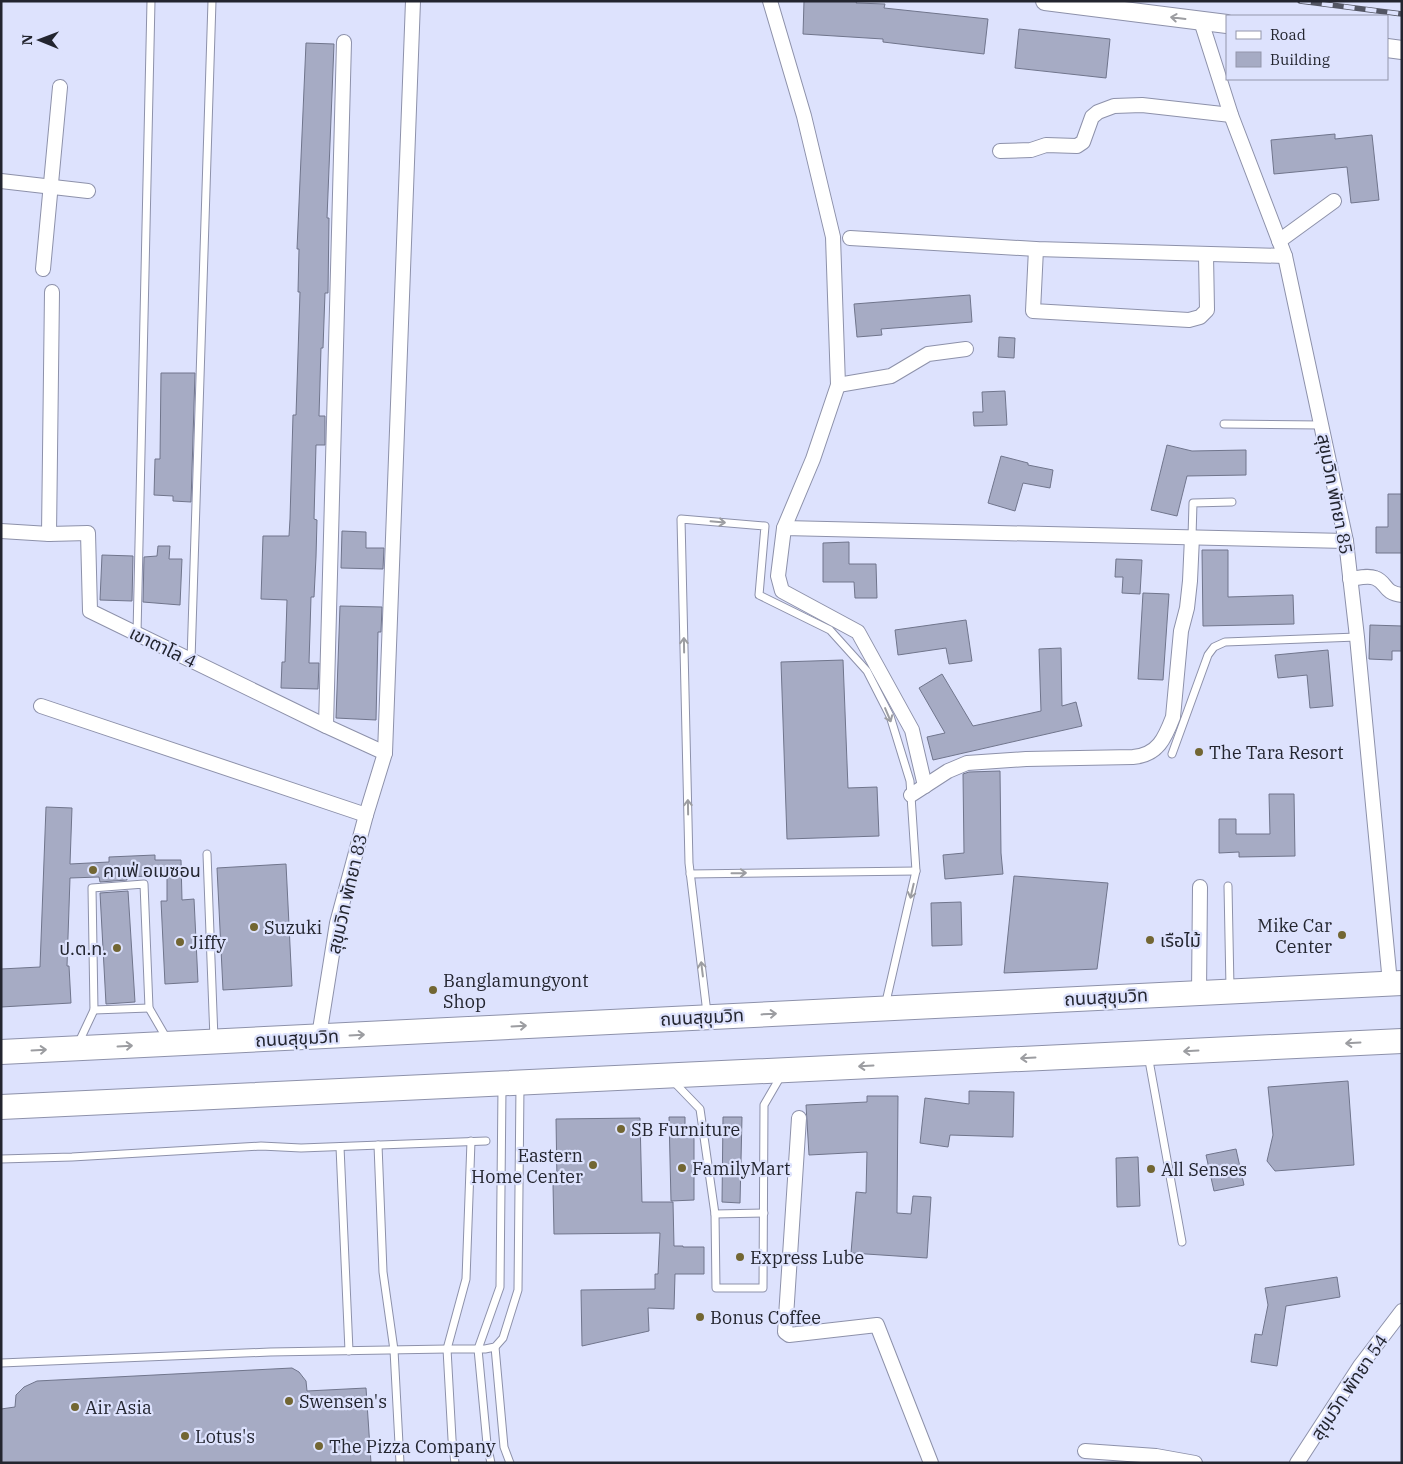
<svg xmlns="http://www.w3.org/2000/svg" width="1403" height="1464" viewBox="0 0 1403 1464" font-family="'IBM Plex Serif','Noto Sans Thai',serif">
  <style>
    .building { fill: #a6abc4; stroke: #70758c }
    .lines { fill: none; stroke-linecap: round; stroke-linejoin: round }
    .service-casing { stroke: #8d91aa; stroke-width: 9 }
    .minor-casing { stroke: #8d91aa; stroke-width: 16 }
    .tertiary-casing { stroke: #8d91aa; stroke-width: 20 }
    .trunk-casing { stroke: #8d91aa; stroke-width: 26 }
    .service { stroke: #fff; stroke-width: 7 }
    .minor { stroke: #fff; stroke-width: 14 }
    .tertiary { stroke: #fff; stroke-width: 18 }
    .trunk { stroke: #fff; stroke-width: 24 }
    .rail-casing { stroke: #535664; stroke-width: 5.5 }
    .rail { stroke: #dde2fd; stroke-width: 4; stroke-dasharray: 11; stroke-linecap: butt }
    .oneway { stroke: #9c9da1 }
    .poi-dot { fill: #726633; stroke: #dde2fd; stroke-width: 2 }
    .labels { text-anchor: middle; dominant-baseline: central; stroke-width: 4.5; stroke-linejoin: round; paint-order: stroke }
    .street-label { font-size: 18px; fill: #23252f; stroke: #dde2fd }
    .poi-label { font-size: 18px; fill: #23252f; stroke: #dde2fd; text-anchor: start }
  </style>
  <rect width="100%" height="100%" fill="#dde2fd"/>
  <g class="building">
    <polygon points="804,1 857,1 856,3 885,4 884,8 988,19 984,54 883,42 883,39 803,34"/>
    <polygon points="1019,29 1110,39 1106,78 1015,68"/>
    <polygon points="306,43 334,44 327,218 329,218 328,293 325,293 323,348 321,348 319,416 325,416 325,445 316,445 314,519 317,520 316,557 314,597 311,597 309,663 319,663 318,689 281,688 282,662 285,662 287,600 261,599 263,536 289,536 290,519 293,415 296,415 300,292 298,292 299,249 297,249"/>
    <polygon points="1335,134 1335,139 1372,135 1379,200 1351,203 1347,167 1274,174 1271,140"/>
    <polygon points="970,295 972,322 881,329 882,335 857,337 854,304"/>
    <polygon points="999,337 1015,338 1014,358 998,357"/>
    <polygon points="161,373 195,373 191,502 173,501 173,496 154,495 155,459 160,459"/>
    <polygon points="1005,391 1007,425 974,426 973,412 983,412 982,392"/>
    <polygon points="1167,445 1192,451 1246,450 1246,475 1187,476 1177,516 1151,510"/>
    <polygon points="1001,456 1028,463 1028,465 1053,470 1050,488 1023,483 1015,511 988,503"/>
    <polygon points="1388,494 1402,494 1402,553 1376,553 1376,527 1388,527"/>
    <polygon points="342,531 366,532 366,548 384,548 383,569 341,568"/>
    <polygon points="849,542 849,564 876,564 877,598 855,598 854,582 823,582 823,543"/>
    <polygon points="158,546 170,546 169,559 182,559 180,605 143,602 144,557 157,556"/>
    <polygon points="1202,550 1228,550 1228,597 1293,595 1294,624 1203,626"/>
    <polygon points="102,555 133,556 132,601 100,600"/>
    <polygon points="1116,559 1142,560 1140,594 1122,593 1123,577 1115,577"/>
    <polygon points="1143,593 1169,594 1163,680 1138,679"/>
    <polygon points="340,606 382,607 381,632 378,632 376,720 336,718"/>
    <polygon points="966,620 972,661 949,664 946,648 898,655 895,630"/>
    <polygon points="1370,625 1402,626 1402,651 1392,651 1392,660 1369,659"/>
    <polygon points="1061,648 1062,706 1076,702 1082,726 933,760 927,737 945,733 919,688 942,674 973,726 1041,711 1039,649"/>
    <polygon points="1328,650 1333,706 1310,708 1307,675 1278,678 1275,655"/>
    <polygon points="843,660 848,788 877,787 879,836 787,839 781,662"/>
    <polygon points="1000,771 1001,853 1003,874 945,879 943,855 964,853 963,774 969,772"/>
    <polygon points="1269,794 1294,794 1295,856 1239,857 1239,852 1219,853 1219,819 1236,819 1236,834 1270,834"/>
    <polygon points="46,807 72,808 70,864 109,862 109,857 155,855 155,860 181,860 182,900 194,899 198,982 165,984 161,901 167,901 167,875 127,877 127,880 100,882 99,877 70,878 67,966 69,966 71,1003 1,1007 1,969 40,967"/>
    <polygon points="286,864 292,986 223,990 217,868"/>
    <polygon points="1014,876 1108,883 1097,969 1004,973"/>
    <polygon points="128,891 135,1002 106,1004 100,893"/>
    <polygon points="961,902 962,945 932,946 931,903"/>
    <polygon points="1348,1081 1354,1165 1275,1171 1267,1161 1273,1135 1268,1087"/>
    <polygon points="969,1091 1014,1092 1013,1137 950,1135 948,1147 920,1143 925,1098 969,1104"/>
    <polygon points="867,1096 898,1096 897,1213 911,1214 913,1196 931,1197 927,1258 851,1253 856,1192 866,1193 867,1152 809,1155 806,1105 867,1102"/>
    <polygon points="669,1117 685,1117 685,1136 694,1136 694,1200 671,1201"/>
    <polygon points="723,1117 742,1117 740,1203 722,1202"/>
    <polygon points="640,1118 642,1202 673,1202 674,1246 683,1246 683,1247 704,1247 704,1274 675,1274 674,1309 648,1308 649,1331 582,1346 581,1290 655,1289 655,1274 658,1274 660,1233 554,1234 553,1184 557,1183 556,1119"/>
    <polygon points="1236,1149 1244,1185 1214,1191 1206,1155"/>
    <polygon points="1138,1157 1140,1206 1117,1207 1116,1158"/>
    <polygon points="1337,1277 1340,1297 1286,1306 1277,1366 1251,1362 1255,1334 1262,1335 1268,1305 1265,1288"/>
    <polygon points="292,1368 299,1372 306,1381 307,1391 366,1388 371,1463 1,1463 1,1409 15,1407 16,1395 24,1387 37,1381"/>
  </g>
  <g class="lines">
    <defs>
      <g id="service">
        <polyline points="1224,424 1321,425"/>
        <polyline points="1192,537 1193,503 1232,502"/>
        <polyline points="137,634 151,1"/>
        <polyline points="191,660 212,1"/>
        <polyline points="1172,754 1208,655 1214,647 1225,642 1357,637"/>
        <polyline points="207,854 214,1039"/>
        <polyline points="690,874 916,871"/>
        <polyline points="1228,886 1230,988"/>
        <polyline points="94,1010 149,1008"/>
        <polyline points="707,1013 689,863 681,519 765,526 759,595 830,630 867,671 890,716 910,781 916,871 885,1006"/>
        <polyline points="78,1044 94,1010 92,888 144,884 149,1008 167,1039"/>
        <polyline points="1148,1055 1182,1242"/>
        <polyline points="674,1082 700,1109 715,1214 764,1213"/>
        <polyline points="378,1145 383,1272 394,1350 400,1463"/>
        <polyline points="340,1147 349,1351"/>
        <polyline points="1,1159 72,1157 261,1146 301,1148 486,1141"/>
        <polyline points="715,1214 716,1288 763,1288 764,1105 782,1074"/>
        <polyline points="495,1347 504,1447 510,1463"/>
        <polyline points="1,1363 270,1352 447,1349 485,1349 495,1347 503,1338 518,1290 520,1085"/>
        <polyline points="455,1463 452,1439 447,1349 466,1279 471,1141"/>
        <polyline points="491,1463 487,1444 478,1349 500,1287 502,1088"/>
      </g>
      <g id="minor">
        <polyline points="770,1 804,116 833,237 838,385 813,459 784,528"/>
        <polyline points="1201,21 1231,115 1285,256 1346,541 1357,637 1390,983"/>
        <polyline points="1000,151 1031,150 1046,145 1077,146 1083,142 1092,117 1098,112 1114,106 1142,105 1231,115"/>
        <polyline points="1,181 88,191"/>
        <polyline points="850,238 1036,249 1285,256"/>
        <polyline points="1279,241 1334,201"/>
        <polyline points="1036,249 1033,311 1189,320 1200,317 1207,310 1206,255"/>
        <polyline points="43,269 60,87"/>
        <polyline points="838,385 891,376 928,354 966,349"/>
        <polyline points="1,531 49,534 88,533 90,611 326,726 385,753"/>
        <polyline points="49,534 52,292"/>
        <path d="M1350,579c8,-1 18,-4 25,-1 12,4 8,15 27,17"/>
        <polyline points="41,706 366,815"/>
        <polyline points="326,726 344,42"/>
        <polyline points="925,786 912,730 858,632 782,591 778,576 784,528 1346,541"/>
        <path d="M911,795l37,-24 19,-8 59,-4 107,-2c25,-2 32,-19 40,-40l8,-86 6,-23 3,-27 2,-44"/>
        <polyline points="1199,993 1200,887"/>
        <polyline points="319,1036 337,923 366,815 385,753 413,1"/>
        <polyline points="799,1118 785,1332 789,1335 877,1325 931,1463"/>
        <polyline points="1085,1451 1156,1456 1195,1463"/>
        <polyline points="1297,1463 1360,1366 1402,1311"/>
      </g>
      <g id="tertiary">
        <polyline points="1045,1 1227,24"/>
        <polyline points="1387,48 1402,50"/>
      </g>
      <g id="trunk">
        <polyline points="1,1052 1402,983"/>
        <polyline points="1,1107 1402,1041"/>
      </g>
    </defs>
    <use href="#service" class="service-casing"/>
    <use href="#minor" class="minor-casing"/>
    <use href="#tertiary" class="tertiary-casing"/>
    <use href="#trunk" class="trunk-casing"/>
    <use href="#service" class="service"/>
    <use href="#minor" class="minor"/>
    <use href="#tertiary" class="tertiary"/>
    <use href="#trunk" class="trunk"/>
    <defs>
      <polyline id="rail" points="1300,1 1402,14"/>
    </defs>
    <use href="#rail" class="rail-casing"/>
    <use href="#rail" class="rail"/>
  </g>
  <defs><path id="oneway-shaft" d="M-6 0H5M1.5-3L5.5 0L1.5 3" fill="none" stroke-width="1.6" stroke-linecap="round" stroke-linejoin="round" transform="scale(1.25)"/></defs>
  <g class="oneway">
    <use href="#oneway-shaft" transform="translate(1178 18) rotate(-173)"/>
    <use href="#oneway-shaft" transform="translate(718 522) rotate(5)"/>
    <use href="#oneway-shaft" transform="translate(684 645) rotate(-91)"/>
    <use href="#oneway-shaft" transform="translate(888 715) rotate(67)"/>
    <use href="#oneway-shaft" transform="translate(688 807) rotate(-91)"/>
    <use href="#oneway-shaft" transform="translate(739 873) rotate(-1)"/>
    <use href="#oneway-shaft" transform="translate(912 891) rotate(103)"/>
    <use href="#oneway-shaft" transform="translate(702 969) rotate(-97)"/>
    <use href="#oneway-shaft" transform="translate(769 1014) rotate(-3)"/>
    <use href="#oneway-shaft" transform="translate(519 1026) rotate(-3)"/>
    <use href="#oneway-shaft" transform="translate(357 1035) rotate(-3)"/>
    <use href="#oneway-shaft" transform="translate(1353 1043) rotate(177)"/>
    <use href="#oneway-shaft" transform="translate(125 1046) rotate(-3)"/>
    <use href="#oneway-shaft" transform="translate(39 1050) rotate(-3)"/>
    <use href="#oneway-shaft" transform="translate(1191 1051) rotate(177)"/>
    <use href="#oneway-shaft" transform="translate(1028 1058) rotate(177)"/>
    <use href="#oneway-shaft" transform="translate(866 1066) rotate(177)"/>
  </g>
  <g class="poi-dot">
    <circle cx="1199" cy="752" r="5"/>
    <circle cx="93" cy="870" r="5"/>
    <circle cx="254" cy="927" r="5"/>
    <circle cx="1342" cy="935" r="5"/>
    <circle cx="1150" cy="940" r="5"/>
    <circle cx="180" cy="942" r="5"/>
    <circle cx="117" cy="948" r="5"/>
    <circle cx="433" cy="990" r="5"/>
    <circle cx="621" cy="1129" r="5"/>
    <circle cx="593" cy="1165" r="5"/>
    <circle cx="682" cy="1168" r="5"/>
    <circle cx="1151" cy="1169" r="5"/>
    <circle cx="740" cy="1257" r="5"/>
    <circle cx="700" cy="1317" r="5"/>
    <circle cx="289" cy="1401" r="5"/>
    <circle cx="75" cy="1407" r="5"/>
    <circle cx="185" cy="1436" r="5"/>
    <circle cx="319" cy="1446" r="5"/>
  </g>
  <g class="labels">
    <g class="street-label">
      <text transform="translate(1335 494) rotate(79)">สุขุมวิท พัทยา 85</text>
      <text transform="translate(163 647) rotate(26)">เขาตาโล 4</text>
      <text transform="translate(347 894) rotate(-77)">สุขุมวิท พัทยา 83</text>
      <text transform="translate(1106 997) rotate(-3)">ถนนสุขุมวิท</text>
      <text transform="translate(702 1017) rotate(-3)">ถนนสุขุมวิท</text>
      <text transform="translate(297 1038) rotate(-3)">ถนนสุขุมวิท</text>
      <text transform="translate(1349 1387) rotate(-56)">สุขุมวิท พัทยา 54</text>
    </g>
    <g class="poi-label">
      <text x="1209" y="752">The Tara Resort</text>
      <text x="103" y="870">คาเฟ่ อเมซอน</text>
      <text x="1332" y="925" text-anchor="end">Mike Car<tspan x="1332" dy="21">Center</tspan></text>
      <text x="264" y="927">Suzuki</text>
      <text x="1160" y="940">เรือไม้</text>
      <text x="190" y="942">Jiffy</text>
      <text x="107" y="948" text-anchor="end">ป.ต.ท.</text>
      <text x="443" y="980">Banglamungyont<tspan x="443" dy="21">Shop</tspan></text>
      <text x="631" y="1129">SB Furniture</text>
      <text x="583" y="1155" text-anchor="end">Eastern<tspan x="583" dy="21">Home Center</tspan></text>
      <text x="692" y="1168">FamilyMart</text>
      <text x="1161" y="1169">All Senses</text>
      <text x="750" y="1257">Express Lube</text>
      <text x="710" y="1317">Bonus Coffee</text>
      <text x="299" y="1401">Swensen's</text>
      <text x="85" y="1407">Air Asia</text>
      <text x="195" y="1436">Lotus's</text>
      <text x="329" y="1446">The Pizza Company</text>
    </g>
  </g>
  <rect width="1403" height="1464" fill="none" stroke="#23252f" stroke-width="5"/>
  <rect x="1226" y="15" width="162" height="65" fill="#dde2fd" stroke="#9396ab"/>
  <rect x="1236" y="31" width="25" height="8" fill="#ffffff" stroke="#9396ab"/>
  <text x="1270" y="40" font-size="15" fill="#23252f">Road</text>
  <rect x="1236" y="52" width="25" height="15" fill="#a6abc4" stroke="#9396ab"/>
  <text x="1270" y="65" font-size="15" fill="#23252f">Building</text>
  <g transform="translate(40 40) rotate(271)" stroke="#dde2fd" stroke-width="4" paint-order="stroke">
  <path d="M0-4L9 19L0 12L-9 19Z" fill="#23252f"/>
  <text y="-8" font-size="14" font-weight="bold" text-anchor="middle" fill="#23252f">N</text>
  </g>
</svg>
